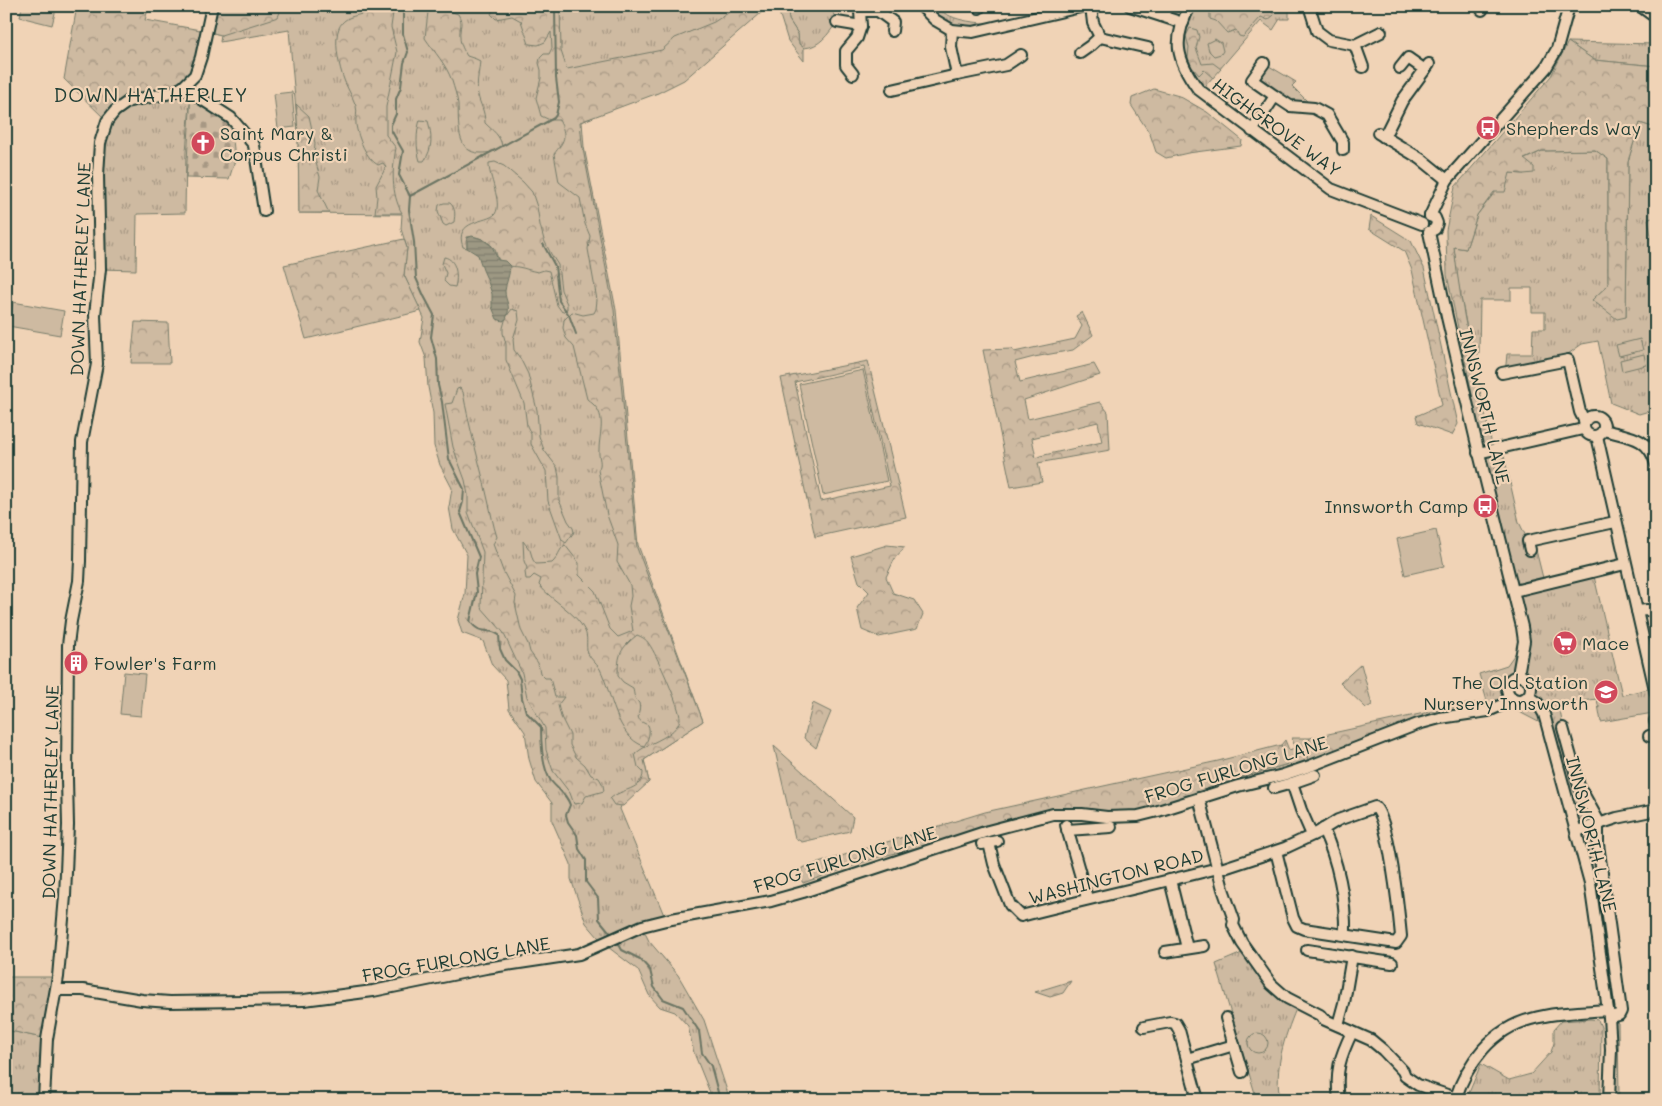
<svg xmlns="http://www.w3.org/2000/svg" width="1662" height="1106" viewBox="0 0 1662 1106" font-family="Mali,sans-serif">
  <style>
    .grass { fill: url(#grass-tufts); stroke: #767c6a; fill-rule: evenodd }
    .forest { fill: url(#forest-crowns); stroke: #767c6a; fill-rule: evenodd }
    .cemetery { fill: url(#cemetery-stones); stroke: #767c6a }
    .green { fill: #cebaa1; stroke: #767c6a }
    .water { fill: url(#water-rules); stroke: #6b7463 }
    .lines { fill: none; stroke-linecap: round; stroke-linejoin: round }
    .stream { stroke: #6b7463; stroke-width: 2 }
    .minor-casing { stroke: #1f3d34; stroke-width: 14 }
    .minor { stroke: #f0d3b6; stroke-width: 10 }
    .labels { text-anchor: middle; dominant-baseline: central; stroke-width: 4.5; stroke-linejoin: round; paint-order: stroke }
    .street-label { font-size: 18px; fill: #1f3d34; stroke: #f0d3b6 }
    .poi-label { font-size: 18px; fill: #1f3d34; stroke: #f0d3b6; text-anchor: start }
    .quarter-label { font-size: 20px; letter-spacing: 1px; fill: #1f3d34; stroke: #f0d3b6 }
  </style>
  <defs>
    <pattern id="grass-tufts" width="24" height="20" patternUnits="userSpaceOnUse" patternTransform="scale(1.25)"><rect width="24" height="20" fill="#cebaa1"/><path d="M3 7l-1-3M5 7V3M7 7l1-3M15 17l-1-3M17 17v-4M19 17l1-3" fill="none" stroke="#a79884"/></pattern>
    <pattern id="forest-crowns" width="20" height="18" patternUnits="userSpaceOnUse" patternTransform="scale(1.25)"><rect width="20" height="18" fill="#cebaa1"/><path d="M2 6a3 3 0 1 1 6 0M12 15a3 3 0 1 1 6 0" fill="none" stroke="#a79884"/></pattern>
    <pattern id="cemetery-stones" width="16" height="16" patternUnits="userSpaceOnUse" patternTransform="scale(1.25)"><rect width="16" height="16" fill="#cebaa1"/><path d="M2 7V4a2 2 0 0 1 4 0v3zM10 15v-3a2 2 0 0 1 4 0v3z" fill="#a79884"/></pattern>
    <pattern id="water-rules" width="6" height="5" patternUnits="userSpaceOnUse" patternTransform="scale(1.25)"><rect width="6" height="5" fill="#9d9883"/><path d="M0 2.5h6" fill="none" stroke="#7f7d6c"/></pattern>
  </defs>
  <rect width="100%" height="100%" fill="#f0d3b6"/>
  <filter id="ink" filterUnits="userSpaceOnUse"><feTurbulence type="fractalNoise" baseFrequency=".02" numOctaves="2"/><feDisplacementMap in="SourceGraphic" scale="10" xChannelSelector="R" yChannelSelector="G"/><feConvolveMatrix kernelMatrix="1 2 1 2 8 2 1 2 1" color-interpolation-filters="sRGB"/></filter>
  <g filter="url(#ink)">
    <g class="grass">
      <polygon points="212,6 761,6 683,77 582,122 584,147 616,310 638,545 703,721 644,760 649,782 622,803 620,809 666,920 642,927 649,941 678,975 704,1020 730,1100 713,1100 694,1053 688,1026 675,1012 660,1007 649,995 638,970 604,944 586,923 571,879 571,864 552,821 552,803 536,782 529,759 525,732 509,709 506,680 492,665 483,641 462,633 458,620 465,594 467,555 453,529 449,507 452,488 440,465 434,446 433,413 428,387 426,358 420,342 424,318 404,275 407,248 401,229 402,214 299,213 298,133 289,30 220,42 221,35 206,31"/>
      <path d="M787,6h43l7,16c-9,12 -17,25 -33,26l-5,-4 -1,-10 -9,-14z"/>
      <path d="M921,6h14c19,18 45,16 70,19l-53,5z"/>
      <polygon points="1168,6 1289,6 1289,19 1280,19 1273,30 1261,21 1201,91 1180,59 1183,23 1162,16"/>
      <polygon points="1568,42 1656,44 1656,66 1594,60"/>
      <polygon points="1264,63 1296,82 1292,86 1314,108 1290,106 1252,80"/>
      <polygon points="183,87 191,93 186,152 185,213 137,214 136,270 100,269 100,143 115,111"/>
      <polygon points="1640,123 1656,128 1656,409 1639,414 1611,403 1598,341 1582,344 1568,354 1568,360 1505,374 1507,354 1532,354 1533,329 1545,329 1545,312 1532,312 1532,288 1511,288 1511,300 1480,300 1479,354 1472,354 1458,282 1454,247 1466,249 1477,215 1510,173 1524,174 1523,160 1542,151 1595,150 1608,159 1608,285 1592,300 1626,317 1628,161"/>
      <path d="M1502,447l17,75 9,19 2,8 6,1 8,32 49,-10 29,123 26,-6 8,5v29l-3,-10 -52,9 -4,-23 -38,5 4,24 32,93 -10,3 -9,-5 -22,-79 2,-1 -4,-13 -4,1 -44,-23 -25,9 -4,-10 12,-2 -8,-27 28,-9 10,-14 6,1 -45,-199zM1515,677l10,1 5,8c0,11 -7,16 -17,13l-6,-9 1,-8z"/>
      <polygon points="1292,738 1310,738 1306,753 1310,766 1238,786 1239,778 1288,764 1281,745 1285,740 1289,750 1295,748"/>
      <polygon points="1592,830 1594,832 1618,1020 1619,1100 1609,1100 1611,1049 1582,840 1584,834 1588,831"/>
      <path d="M1242,953c15,24 31,39 54,56 -12,29 -22,59 -16,91h-23l-41,-136z"/>
      <polygon points="1590,1019 1598,1020 1601,1027 1600,1100 1466,1100 1481,1064 1509,1080 1531,1074 1551,1052 1554,1043 1554,1029 1561,1021"/>
      <polygon points="6,1030 47,1039 44,1090 27,1100 9,1100 6,1098"/>
    </g>
    <g class="forest">
      <polygon points="77,6 149,6 145,20 206,31 212,6 277,6 280,12 278,17 221,35 206,31 201,57 183,87 129,101 107,121 64,79"/>
      <path d="M372,6h22l-3,21 6,25 -11,55v28l10,13c-4,21 -5,46 6,65h-27l2,-16 -1,-11 10,-19 -3,-4 -5,2c-12,-6 -20,-28 -22,-40 -1,-7 2,-12 0,-19 -4,-11 -11,-21 -14,-32 -4,-13 -8,-34 -3,-46 6,-14 21,-11 32,-18z"/>
      <path d="M435,6l23,8c6,10 1,12 2,23 0,7 4,14 7,19l9,3 4,2c-1,11 -4,23 -2,34 2,10 7,15 7,28 8,8 15,12 17,23 -8,6 -12,7 -21,7 -26,1 -22,-32 -23,-49 -1,-8 -4,-16 -6,-23 -6,-17 -17,-28 -27,-43l3,-26 3,-5z"/>
      <path d="M495,6h65l1,45 6,18 95,-19 13,-12 39,-16 25,-16h30l-85,74 -26,13 -78,29 2,22 32,166 23,238 66,173 -59,39 5,22 -26,24 -9,-1 -4,-6c11,-11 33,-8 33,-27l-5,-5 -3,-13c12,-11 33,-15 42,-28 1,-1 3,-6 3,-7 1,-10 -24,-66 -31,-75 -3,-5 -7,-7 -12,-9 -17,14 -19,19 -19,41l5,6 10,6c1,6 1,11 6,15 3,12 -8,15 9,22 3,6 0,16 -4,21 -28,-9 -32,-53 -44,-77 -4,-6 -12,-12 -13,-19 -1,-7 1,-12 -2,-19 -10,-20 -32,-29 -46,-46l2,-6 -7,-4 -4,4h-4l-1,-7 2,-4 -3,-7 -1,-20 7,9 3,10 3,4 16,-1c6,-5 7,-14 13,-18l14,18v12l16,16 15,38 8,8 15,-6 -4,-25 2,-10 -1,-11 -13,-23 1,-17 -11,-30 -9,-45c5,-7 0,-12 1,-20 0,-16 8,-33 -6,-46 -2,-2 -4,-3 -6,-5l-13,-52 -8,-9 -3,-10 1,-8 8,-8 11,3 11,-2 2,-4 1,-9 -9,-51 2,-13 -5,-12 -5,-26 -21,-16 -5,-28c10,-13 14,-17 5,-34h-9l-9,-4 -5,-18 5,-20v-8l-2,-7 1,-5 4,-4h5l3,-6 -1,-16 -6,10 -7,3 -9,-1 -8,-23 -9,-5 -16,3 -5,-5z"/>
      <polygon points="777,6 787,6 789,20 798,34 799,44 804,48 804,61 788,41"/>
      <polygon points="1204,6 1236,6 1245,10 1247,6 1268,6 1274,15 1268,20 1261,17 1243,37 1239,36 1236,30 1227,33 1216,21 1210,19 1210,12"/>
      <polygon points="1190,28 1197,30 1199,37 1196,48 1202,64 1213,63 1221,69 1213,78 1204,70 1199,75 1192,67 1188,58 1189,47 1186,36"/>
      <polygon points="1215,39 1221,43 1223,51 1221,54 1214,56 1209,51 1207,43"/>
      <path d="M1568,42l26,18 62,6v62l-16,-5 -12,38 -2,156 -9,2 -25,-19 16,-15v-126l-13,-9 -53,1 -18,8 10,8v6l-10,1 -14,-1 -5,19h-11l-17,23 -11,34 -12,-2c7,67 24,133 38,198l-9,2 -36,-172 -1,-45 9,-43 96,-111z"/>
      <polygon points="1154,89 1179,96 1207,112 1242,140 1241,146 1188,153 1166,158 1156,152 1150,134 1131,105 1132,98"/>
      <polygon points="296,104 309,116 315,143 314,156 320,177 318,190 329,213 299,213 298,133"/>
      <path d="M420,120l8,1c4,14 5,28 -4,40h-4c-4,-13 -4,-28 0,-41z"/>
      <path d="M495,162l9,4 19,16 9,10 5,15 3,18 4,15 7,14 7,11 3,25 6,14v5l-5,3 -5,-7 -8,-34 -5,-1 -6,2c-7,-1 -13,-4 -20,-5 -6,-1 -10,0 -15,-4 -8,-4 -5,-11 -10,-16 -6,-7 -17,-12 -26,-10v11l-4,-1c-10,-28 25,-24 32,-33 8,-12 -7,-38 -6,-51z"/>
      <path d="M444,203h6c6,6 5,11 4,19l-8,4 -3,-2 -5,-13 1,-6z"/>
      <polygon points="1371,216 1411,241 1424,268 1458,424 1452,435 1418,423 1416,416 1442,405 1412,270 1404,251 1369,229"/>
      <polygon points="404,239 407,248 404,275 421,311 306,339 284,265"/>
      <path d="M444,257c13,2 14,20 11,30l-6,-1 -5,-5 2,-8 -4,-9z"/>
      <polygon points="512,309 518,311 519,320 513,339 514,350 520,358 528,374 537,410 539,436 544,450 557,467 559,477 559,500 568,521 573,528 574,532 566,543 562,540 548,501 546,471 531,444 531,434 527,426 524,403 506,360 506,344 503,333 503,328 506,317"/>
      <path d="M1082,312l11,23 -20,15 -39,7 -19,5 5,20 74,-18 6,11 -76,25 4,19 72,-17 8,10 2,38 -72,13 4,19 -31,5 -28,-137 29,-1 2,3 61,-13 7,-13 -6,-10zM1098,422l4,20 -62,14 -4,2 -4,-20z"/>
      <polygon points="135,322 168,323 170,363 131,363"/>
      <path d="M868,361l38,156 -91,20 -34,-159zM864,367l26,119 -69,15 -26,-119z"/>
      <path d="M460,388l3,4c6,36 17,72 25,108 3,12 5,25 9,37l-4,7 10,27 13,25 -1,7 6,27 7,14 2,8 8,11 2,10 5,5h5l5,19h9l-6,8 3,12 9,18v10l6,12 9,8 6,10 8,3 4,7 1,6 -18,5 -4,7 -8,1 -4,-11 -17,-22 -7,-21 -1,-22 -18,-31 -5,-24 -19,-41 -22,-25 2,-55 -15,-40v-17l-3,-15 -12,-33 -8,-43 7,-1 5,-14z"/>
      <polygon points="887,545 905,547 895,558 886,577 893,593 914,600 923,614 917,629 879,637 862,630 857,608 869,592 859,582 851,556"/>
      <polygon points="1361,664 1372,705 1366,708 1340,683"/>
      <polygon points="813,703 831,712 816,748 804,738"/>
      <polygon points="1475,703 1479,713 1459,715 1310,766 1306,753 1310,738 1461,705"/>
      <polygon points="1281,745 1288,764 1239,778 1238,786 1158,811 1082,814 988,831 879,857 803,883 799,876 802,868 985,812 1218,761"/>
      <polygon points="774,746 853,817 850,831 802,842 795,838"/>
      <polygon points="6,977 58,977 47,1039 6,1030"/>
      <polygon points="1071,981 1063,993 1050,997 1035,992"/>
    </g>
    <polygon class="cemetery" points="191,93 231,118 235,160 229,179 186,178"/>
    <g class="green">
      <polygon points="22,6 43,6 56,9 52,25 20,17"/>
      <polygon points="292,92 295,127 278,129 274,94"/>
      <polygon points="1656,217 1656,262 1648,219"/>
      <polygon points="13,302 64,311 60,335 8,326"/>
      <polygon points="1640,339 1643,350 1619,356 1616,345"/>
      <polygon points="1644,354 1646,365 1622,371 1620,360"/>
      <polygon points="863,370 887,481 823,495 799,384"/>
      <polygon points="1436,530 1444,566 1405,575 1397,539"/>
      <polygon points="124,672 145,674 141,716 120,714"/>
      <circle cx="1258" cy="1043" r="10"/>
    </g>
    <path class="water" d="M472,236l10,3 10,7 6,14 7,1 5,5c0,9 -4,16 -5,25 0,11 7,14 1,28l-3,2 -6,-2 -5,-12v-13l-5,-15 -4,-9 -5,-15 -11,-7v-10z"/>
    <g class="lines">
      <g class="stream">
        <path d="M403,6v28l5,18 -4,11 -3,24 -5,12v15l-5,11v5l12,21 -4,24 11,21 -1,14 5,32 2,36 8,18 10,19 -3,22 6,22 1,26 4,17 7,57 15,30 -1,13 -3,10 19,45 -4,17 2,18 -7,29c10,15 19,6 29,14l1,14 5,11 11,11 4,8 2,19 4,14 15,15c0,16 1,41 10,54 8,10 15,12 19,24l-4,10 2,7 9,13 2,14 7,11v22l12,16 1,21 13,16"/>
        <polyline points="410,196 554,118 556,115 559,102 556,78 555,6"/>
        <polyline points="543,244 555,266 559,301 569,315 576,334"/>
        <polyline points="617,941 622,950 640,959 650,970 654,987 663,999 683,1007 699,1031 702,1053 711,1066 720,1100"/>
      </g>
      <defs>
        <g id="minor">
          <polyline points="921,6 935,20 952,30 973,32 1085,6"/>
          <polyline points="1091,6 1093,23 1100,37 1148,48"/>
          <polyline points="1130,6 1183,23"/>
          <path d="M1190,6c-18,34 -14,53 8,83l133,100 91,35"/>
          <polyline points="1311,6 1311,12 1317,31 1329,40 1355,45 1381,32"/>
          <polyline points="1482,6 1482,10"/>
          <polyline points="1640,6 1651,14 1656,7"/>
          <polyline points="979,8 980,6"/>
          <polyline points="860,11 878,11 893,22 892,31"/>
          <polyline points="1162,16 1168,6"/>
          <polyline points="837,22 861,26"/>
          <polyline points="1355,45 1363,67"/>
          <polyline points="1080,53 1090,46 1100,37"/>
          <polyline points="1264,63 1252,80 1275,96"/>
          <polyline points="1400,68 1408,58 1425,70"/>
          <polyline points="853,74 846,65 846,51 857,38 861,26 860,11 858,6"/>
          <polyline points="957,75 1006,65 1021,55"/>
          <polyline points="183,87 231,118 254,145 264,211"/>
          <polyline points="892,90 957,75 951,47 952,30"/>
          <polyline points="1252,131 1275,96 1290,106 1314,108 1327,115 1343,142 1343,150"/>
          <polyline points="1378,133 1421,159 1447,180"/>
          <polyline points="1384,137 1402,101 1429,64"/>
          <polyline points="1430,216 1447,180 1546,68 1557,49 1569,6"/>
          <polyline points="1429,232 1447,317 1477,445 1522,627 1524,641 1519,669 1520,676"/>
          <polyline points="1429,232 1435,229 1437,223 1435,218 1430,216"/>
          <polyline points="1502,373 1568,360 1580,412 1584,420"/>
          <circle cx="1594" cy="426" r="10"/>
          <path d="M1604,430c25,7 44,6 52,34"/>
          <polyline points="1597,436 1656,694"/>
          <polyline points="1478,453 1583,429"/>
          <polyline points="1530,550 1528,541 1615,522"/>
          <polyline points="1514,591 1625,564"/>
          <polyline points="1637,611 1647,610 1656,611"/>
          <circle cx="1519" cy="688" r="12"/>
          <polyline points="1528,696 1537,702 1544,714 1590,883 1609,1017 1611,1049 1609,1100"/>
          <polyline points="1655,721 1656,724"/>
          <polyline points="1563,728 1579,786 1600,824"/>
          <polyline points="1649,736 1656,735"/>
          <polyline points="1274,788 1292,783"/>
          <polyline points="1199,798 1223,889 1234,920 1233,925 1242,943 1271,984 1287,998 1320,1015 1323,1019 1371,1040 1383,1050 1403,1071 1405,1076 1418,1085 1456,1098"/>
          <polyline points="1598,824 1598,844 1621,1011 1619,1015 1609,1017"/>
          <polyline points="1066,825 1087,898"/>
          <path d="M1323,829c15,32 23,71 22,105"/>
          <polyline points="1067,830 1111,827"/>
          <polyline points="1577,831 1617,818 1656,810"/>
          <polyline points="1312,835 1301,810 1292,783 1315,775"/>
          <path d="M989,843l5,21 16,41 11,11c66,-17 131,-31 197,-48"/>
          <polyline points="982,844 997,841"/>
          <path d="M1218,870l67,-22 32,-15 21,-13 37,-13c14,11 24,107 26,129l-5,7 -92,-14 -7,-3 -4,-8 -17,-67"/>
          <polyline points="1170,880 1187,948"/>
          <polyline points="1307,950 1392,963"/>
          <polyline points="1165,952 1204,946"/>
          <polyline points="56,990 83,990 142,1000 170,1002 304,1000 373,991 486,968 579,954 642,926 666,920 771,901 803,892 988,831 1053,814 1082,814 1107,817 1138,816 1158,811 1238,786 1283,775 1310,766 1418,724 1440,718 1488,711 1504,704 1509,695"/>
          <polyline points="1226,1018 1242,1072"/>
          <polyline points="1338,1025 1344,1003 1352,956"/>
          <polyline points="1144,1027 1170,1022 1175,1023 1179,1030 1198,1100"/>
          <polyline points="1187,1059 1234,1045"/>
          <polyline points="44,1100 47,1039 58,977 65,896 68,825 67,779 68,645 71,621 79,581 80,561 82,442 97,364 95,315 100,269 98,175 100,143 107,121 115,111 129,101 171,93 183,87 195,75 201,57 212,6"/>
          <path d="M1339,1100c-4,-29 1,-43 13,-68"/>
          <path d="M1455,1100c12,-37 37,-71 76,-81 24,-7 52,-7 77,-9"/>
        </g>
      </defs>
      <use href="#minor" class="minor-casing"/>
      <use href="#minor" class="minor"/>
    </g>
  </g>
  <defs>
    <symbol id="bus-disc" viewBox="-11 -11 22 22"><circle r="9.5" fill="#d1495b" stroke="#f0d3b6"/><path d="M-5-6H5V4H4V6H2V4H-2V6H-4V4H-5ZM-3.5-4V0h7V-4ZM-3.5 1.2v1.5H-2V1.2ZM2 1.2v1.5H3.5V1.2Z" fill="#fff"/></symbol>
    <symbol id="church-disc" viewBox="-11 -11 22 22"><circle r="9.5" fill="#d1495b" stroke="#f0d3b6"/><path d="M-1.2-6h2.4v3.5h3.3v2.4h-3.3V6h-2.4V-.1h-3.3v-2.4h3.3Z" fill="#fff"/></symbol>
    <symbol id="supermarket-disc" viewBox="-11 -11 22 22"><circle r="9.5" fill="#d1495b" stroke="#f0d3b6"/><path d="M-6-5.5h2.5l.6 2H6L4.5 2H-2.5L-4.4-4H-6ZM-1.5 3.2a1.3 1.3 0 1 0 .1 0ZM3 3.2a1.3 1.3 0 1 0 .1 0Z" fill="#fff"/></symbol>
    <symbol id="building-disc" viewBox="-11 -11 22 22"><circle r="9.5" fill="#d1495b" stroke="#f0d3b6"/><path d="M-4-6H4V6H1V3H-1V6H-4ZM-2.5-4.3h1.7v1.8h-1.7ZM.8-4.3h1.7v1.8H.8ZM-2.5-1h1.7V.8h-1.7ZM.8-1h1.7V.8H.8Z" fill="#fff"/></symbol>
    <symbol id="school-disc" viewBox="-11 -11 22 22"><circle r="9.5" fill="#d1495b" stroke="#f0d3b6"/><path d="M0-5L7-2L0 1L-7-2ZM-4 1L0 2.5L4 1V4Q0 6-4 4Z" fill="#fff"/></symbol>
  </defs>
  <g fill-rule="evenodd">
    <use href="#bus-disc" x="1474" y="114" width="28" height="28"/>
    <use href="#church-disc" x="189" y="129" width="28" height="28"/>
    <use href="#bus-disc" x="1471" y="492" width="28" height="28"/>
    <use href="#supermarket-disc" x="1551" y="629" width="28" height="28"/>
    <use href="#building-disc" x="62" y="649" width="28" height="28"/>
    <use href="#school-disc" x="1592" y="678" width="28" height="28"/>
  </g>
  <g class="labels">
    <g class="street-label">
      <text transform="translate(1277 127) rotate(36)">HIGHGROVE WAY</text>
      <text transform="translate(80 269) rotate(-88)">DOWN HATHERLEY LANE</text>
      <text transform="translate(1485 406) rotate(76)">INNSWORTH LANE</text>
      <text transform="translate(1236 769) rotate(-17)">FROG FURLONG LANE</text>
      <text transform="translate(50 792) rotate(-89)">DOWN HATHERLEY LANE</text>
      <text transform="translate(1592 834) rotate(76)">INNSWORTH LANE</text>
      <text transform="translate(845 859) rotate(-17)">FROG FURLONG LANE</text>
      <text transform="translate(1116 876) rotate(-14)">WASHINGTON ROAD</text>
      <text transform="translate(456 959) rotate(-10)">FROG FURLONG LANE</text>
    </g>
    <g class="poi-label">
      <text x="1506" y="128">Shepherds Way</text>
      <text x="220" y="133">Saint Mary &amp;<tspan x="220" dy="21">Corpus Christi</tspan></text>
      <text x="1468" y="506" text-anchor="end">Innsworth Camp</text>
      <text x="1582" y="643">Mace</text>
      <text x="94" y="663">Fowler's Farm</text>
      <text x="1588" y="682" text-anchor="end">The Old Station<tspan x="1588" dy="21">Nursery Innsworth</tspan></text>
    </g>
    <g class="quarter-label">
      <text x="151" y="94">DOWN HATHERLEY</text>
    </g>
  </g>
  <rect width="1662" height="1106" fill="none" stroke="#f0d3b6" stroke-width="25"/>
  <rect x="12" y="12" width="1637" height="1081" fill="none" stroke="#1f3d34" stroke-width="2" filter="url(#ink)"/>
</svg>
